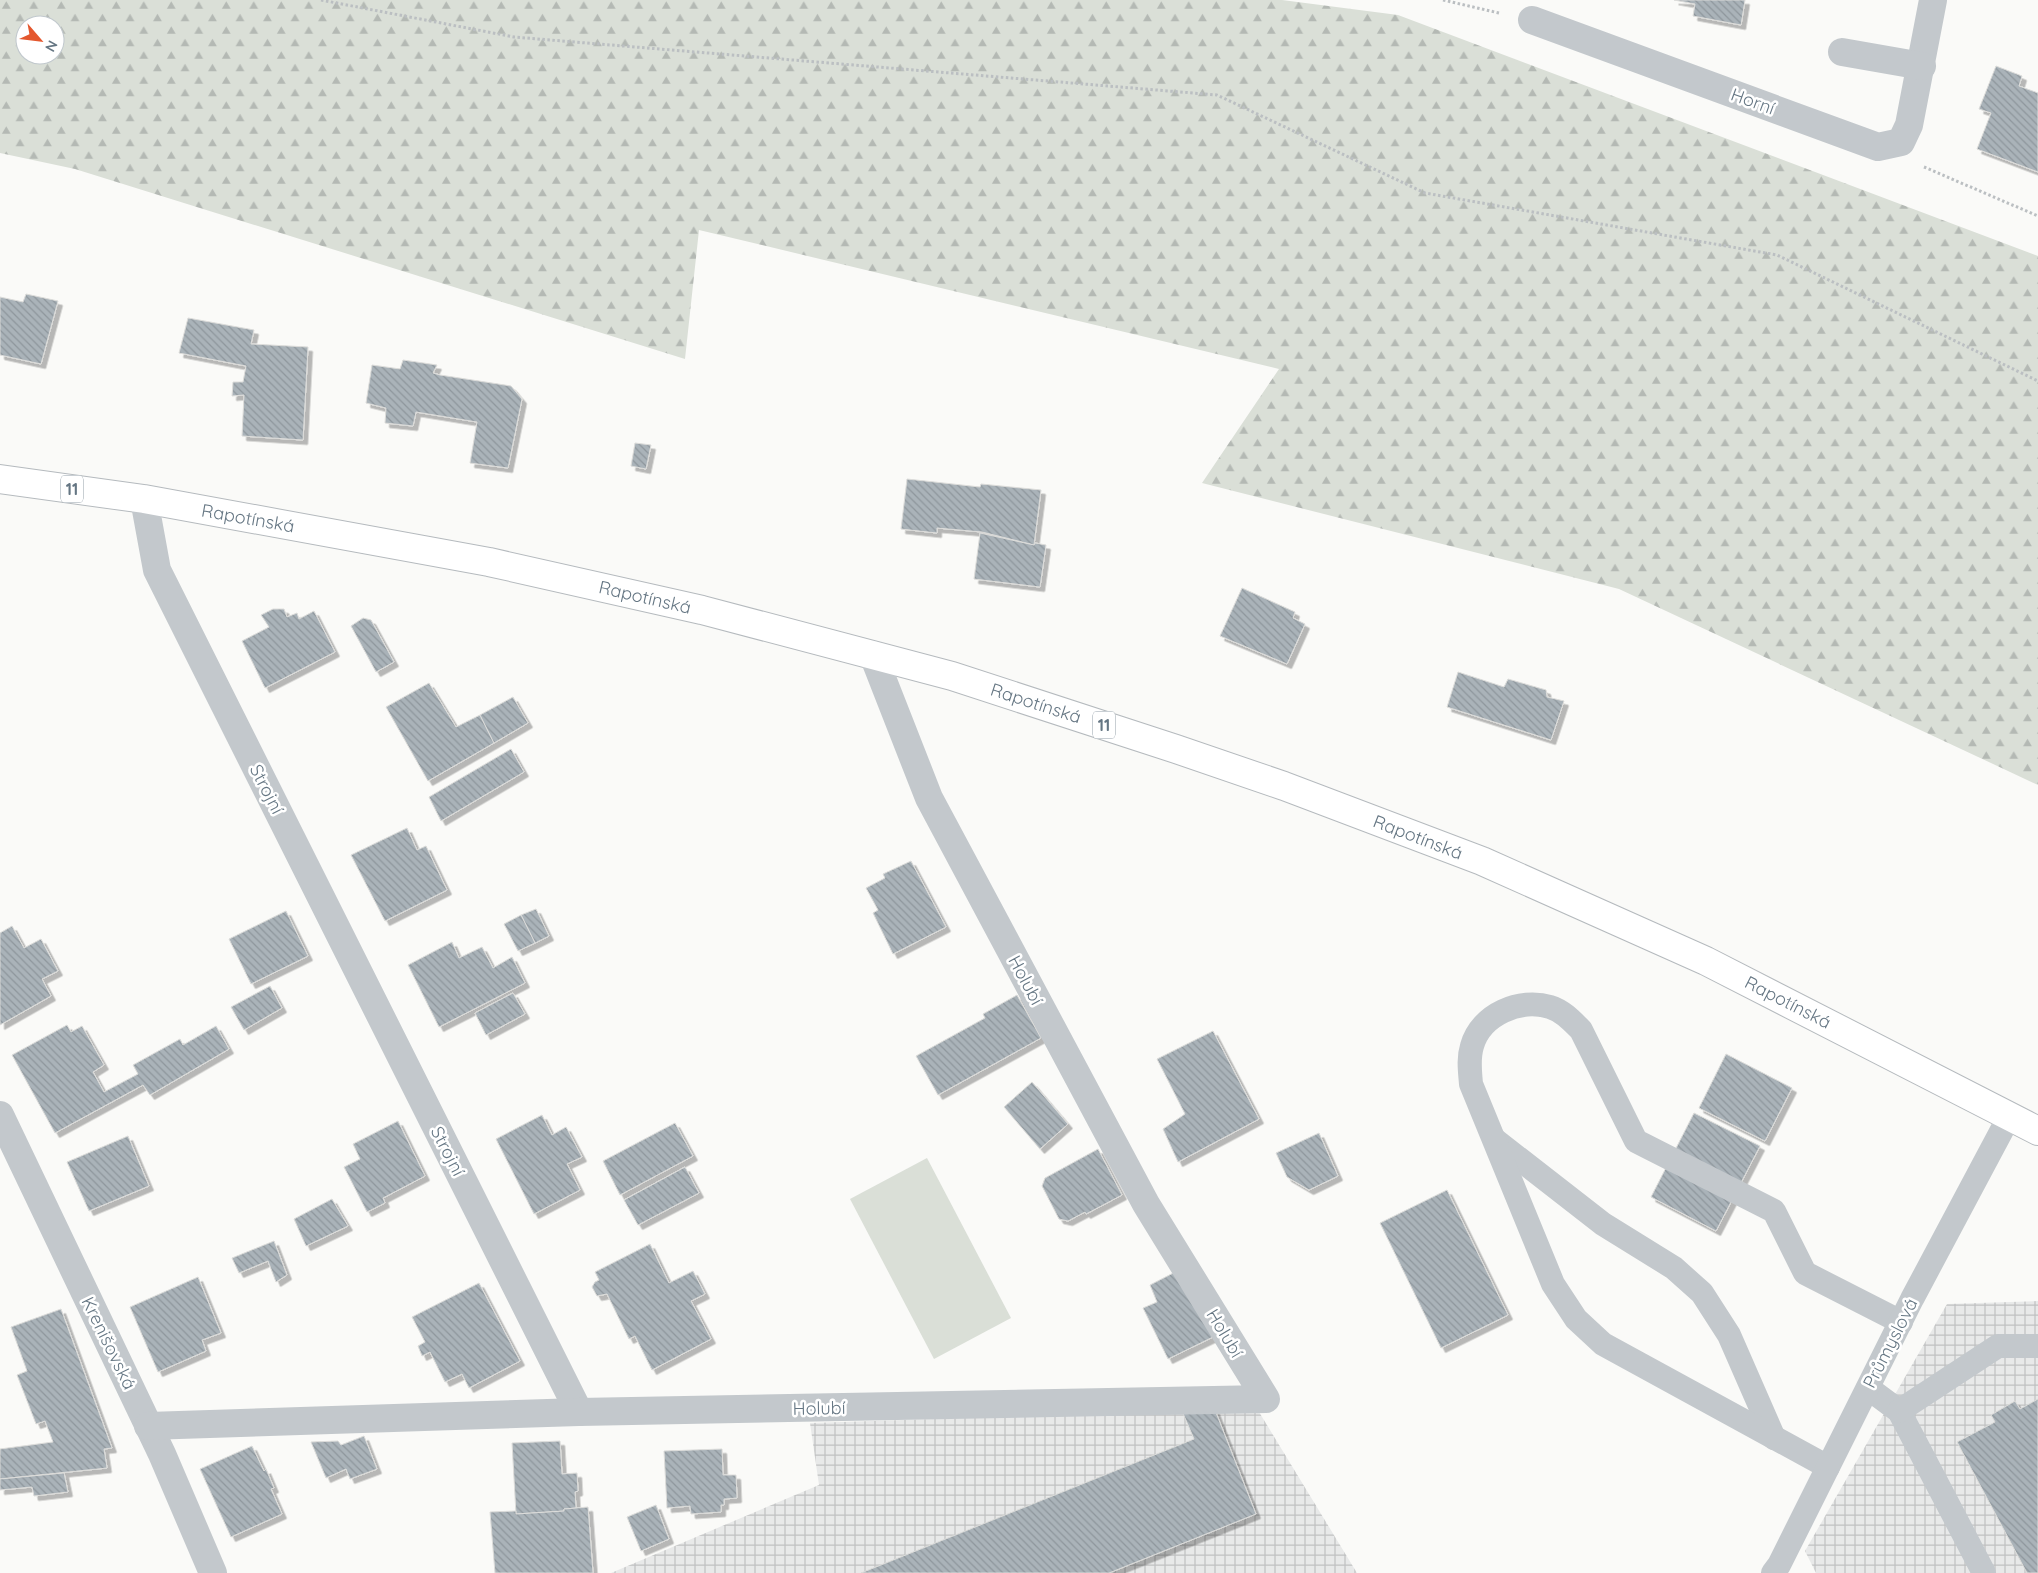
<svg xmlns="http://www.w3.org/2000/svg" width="2038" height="1573" viewBox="0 0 2038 1573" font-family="Quicksand,sans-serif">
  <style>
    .industrial { fill: url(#industrial-grid) }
    .forest { fill: url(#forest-firs); fill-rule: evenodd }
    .pitch { fill: #dadfd7 }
    .building { fill: url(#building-back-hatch); stroke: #dcdcda; filter: url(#shadow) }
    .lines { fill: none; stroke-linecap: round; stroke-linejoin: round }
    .primary-casing { stroke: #b5babe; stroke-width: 30 }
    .path { stroke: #bbbfc2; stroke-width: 3; stroke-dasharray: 2.5 2.5; stroke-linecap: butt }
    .lane { stroke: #c3c8cc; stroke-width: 24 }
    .street { stroke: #c3c8cc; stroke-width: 28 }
    .primary { stroke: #fff; stroke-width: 28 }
    .labels { text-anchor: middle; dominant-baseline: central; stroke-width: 5; stroke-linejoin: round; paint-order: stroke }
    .shield { fill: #fff; stroke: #939fa8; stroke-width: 1 }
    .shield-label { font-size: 16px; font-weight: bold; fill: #657683 }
    .street-label { font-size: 18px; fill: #657683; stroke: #fff }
  </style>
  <defs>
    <pattern id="industrial-grid" width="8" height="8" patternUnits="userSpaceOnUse" patternTransform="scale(1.25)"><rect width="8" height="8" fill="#e8e9e9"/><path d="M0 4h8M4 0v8" fill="none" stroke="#c0c1c2"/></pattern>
    <pattern id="forest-firs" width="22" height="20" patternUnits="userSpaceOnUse" patternTransform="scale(1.25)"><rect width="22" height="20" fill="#dadfd7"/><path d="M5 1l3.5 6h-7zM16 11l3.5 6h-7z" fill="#b4b9b4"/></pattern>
    <pattern id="building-back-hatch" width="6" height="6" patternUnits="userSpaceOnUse" patternTransform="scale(1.25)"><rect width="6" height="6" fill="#aab3b9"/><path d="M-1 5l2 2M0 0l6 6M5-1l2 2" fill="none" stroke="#8e969c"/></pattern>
    <filter id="shadow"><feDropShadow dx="4.5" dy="4.5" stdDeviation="0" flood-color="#0004"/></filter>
  </defs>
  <rect width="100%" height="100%" fill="#fafaf8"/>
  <g class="industrial">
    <polygon points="2038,1301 2038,1573 1816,1573 1805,1551 1947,1304"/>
    <polygon points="1256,1407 1357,1573 611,1573 819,1485 810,1423 1182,1411"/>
  </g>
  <path class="forest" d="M0,0h1282l116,15 640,241v529l-419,-196 -417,-106 77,-114 -580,-139 -14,129 -610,-190 -75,-16zM25,25h30v30h-30z"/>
  <polygon class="pitch" points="927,1158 1011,1318 934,1359 850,1199"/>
  <g class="building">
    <polygon points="1674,0 1745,0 1741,25 1693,16 1695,4"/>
    <polygon points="1996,66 2022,76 2019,86 2038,93 2038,172 1977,149 1991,113 1979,109"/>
    <polygon points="26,294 58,301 41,364 0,355 0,297 23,302"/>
    <polygon points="188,318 254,330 251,344 308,347 303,440 242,436 244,395 232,396 233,382 243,382 246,366 179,353"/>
    <polygon points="403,360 437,365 433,373 440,375 511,386 522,399 508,468 470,463 477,422 416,412 413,426 385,423 386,408 366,403 372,365 400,369"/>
    <polygon points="635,443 651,445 646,469 631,466"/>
    <polygon points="907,479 980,487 981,484 1041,490 1034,545 982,532 937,528 937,533 901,529"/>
    <polygon points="980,533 1034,545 1035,543 1046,545 1040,587 974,579"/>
    <polygon points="1242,588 1295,612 1293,618 1305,624 1287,664 1220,636"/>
    <polygon points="273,609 284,609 287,617 297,613 299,619 314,611 335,652 265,688 242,641 269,627 261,615"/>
    <polygon points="363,618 371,620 394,662 376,672 351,626"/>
    <polygon points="1458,672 1504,687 1508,679 1546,690 1547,697 1564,701 1551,740 1447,707"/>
    <polygon points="429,683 456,727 480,715 494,743 428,781 386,707"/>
    <polygon points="513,697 528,723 494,743 480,715"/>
    <polygon points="511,749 524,772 441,821 429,797"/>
    <polygon points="407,828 417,850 426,846 447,890 385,921 351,855"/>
    <polygon points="911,861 946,927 893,954 873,913 878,910 866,888 885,878 883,874"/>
    <polygon points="536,909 549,936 535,943 521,915"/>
    <polygon points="286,911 308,956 251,984 229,939"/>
    <polygon points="521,915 535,943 518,951 504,924"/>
    <polygon points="12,926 24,948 41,939 58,971 42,979 51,996 0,1025 0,933"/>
    <polygon points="452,942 459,958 482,947 493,968 512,957 525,983 439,1027 408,965"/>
    <polygon points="270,986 282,1008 244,1030 231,1007"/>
    <polygon points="513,993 525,1014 486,1035 475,1013"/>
    <polygon points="1017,995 1041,1038 938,1095 916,1056 985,1018 983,1014"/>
    <polygon points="67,1025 71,1032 82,1026 104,1065 93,1072 104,1092 138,1074 133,1065 180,1039 183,1045 216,1026 229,1049 150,1095 143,1085 55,1133 12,1055"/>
    <polygon points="1213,1031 1259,1119 1178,1162 1163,1129 1185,1114 1157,1059"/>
    <polygon points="1726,1054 1792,1088 1765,1141 1699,1108"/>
    <polygon points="1032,1082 1068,1124 1040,1149 1004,1107"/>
    <polygon points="1694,1113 1760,1146 1716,1231 1651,1197"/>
    <polygon points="542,1115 552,1135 566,1127 582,1157 567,1164 580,1190 534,1214 496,1139"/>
    <polygon points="398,1121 425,1176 383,1198 385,1203 367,1212 344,1167 360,1159 353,1144"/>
    <polygon points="675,1123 693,1156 620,1195 603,1161"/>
    <polygon points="1319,1133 1338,1176 1309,1190 1287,1177 1276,1153"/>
    <polygon points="128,1136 149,1186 89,1211 67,1162"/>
    <polygon points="1098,1149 1122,1195 1086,1214 1085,1212 1068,1221 1059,1219 1042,1186 1045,1178"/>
    <polygon points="685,1167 699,1193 638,1225 624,1200"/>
    <polygon points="1447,1190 1508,1315 1441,1348 1380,1223"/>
    <polygon points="332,1199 348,1226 306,1246 294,1219"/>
    <polygon points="274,1241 287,1275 276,1282 268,1261 239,1273 232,1258"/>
    <polygon points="650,1244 669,1283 693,1271 705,1294 691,1301 711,1339 652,1370 635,1336 629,1339 607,1294 597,1296 592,1287 595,1282 599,1280 595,1272"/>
    <polygon points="1181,1269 1215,1336 1168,1359 1143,1308 1157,1302 1150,1285"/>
    <polygon points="198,1277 221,1333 202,1340 206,1351 158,1372 130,1307"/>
    <polygon points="479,1283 520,1361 469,1388 462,1374 445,1382 430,1352 422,1356 418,1346 425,1342 412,1317"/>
    <polygon points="61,1309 112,1448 104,1449 107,1468 0,1479 0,1449 53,1442 45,1421 36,1424 17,1375 27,1371 11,1327"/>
    <polygon points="2038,1399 2038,1573 2027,1573 1957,1442 1995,1422 1991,1415 2015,1401 2020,1409"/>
    <polygon points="1215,1410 1256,1514 1109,1573 861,1573 1194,1439 1182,1411"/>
    <polygon points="364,1436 377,1469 350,1479 346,1469 326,1478 311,1442 338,1441 341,1445"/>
    <polygon points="560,1441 562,1474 577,1473 578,1491 575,1492 576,1508 564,1509 564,1511 516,1514 512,1443"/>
    <polygon points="252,1446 264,1471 266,1469 274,1488 271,1489 282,1514 231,1537 200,1469"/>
    <polygon points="722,1449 723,1475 736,1475 737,1498 724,1499 724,1505 721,1505 721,1512 691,1514 690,1506 667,1508 664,1451"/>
    <polygon points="64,1473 68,1492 34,1496 32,1487 0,1490 0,1479"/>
    <polygon points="656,1505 669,1539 641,1551 627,1517"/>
    <polygon points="588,1507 593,1573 495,1573 490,1512 516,1511 516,1514 564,1511 564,1509"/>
  </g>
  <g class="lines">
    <defs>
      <polyline id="primary" points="0,479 144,499 489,562 702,610 952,676 1176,749 1284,786 1482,861 1706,961 2038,1131"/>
    </defs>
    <use href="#primary" class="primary-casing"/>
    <g class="path">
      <polyline points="321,0 514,37 1217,95 1425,193 1777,255 2038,381"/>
      <polyline points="1443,0 1499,13"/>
      <polyline points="1924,167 2038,216"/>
    </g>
    <g class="lane">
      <polyline points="1495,1140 1603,1224 1674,1268 1702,1293 1729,1335 1774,1438"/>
      <polyline points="1868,1388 1899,1411 1984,1573"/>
      <polyline points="1899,1411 1998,1346 2038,1346"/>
      <path d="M1828,1467l-225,-123 -27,-25 -23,-35 -82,-200c-1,-13 -3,-25 1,-38 9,-32 48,-48 78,-39 13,4 22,14 31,23l55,111 138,70 31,62 96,49"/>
      <polyline points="1773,1573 1779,1565 1912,1299 2010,1115"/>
    </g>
    <g class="street">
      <polyline points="1532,20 1878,147 1901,142 1909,125 1933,0"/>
      <polyline points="1842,52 1922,66"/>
      <polyline points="144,499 157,570 579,1412"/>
      <polyline points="0,1115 162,1454 213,1573"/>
      <polyline points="148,1426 579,1412 1266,1399 1146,1204 929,798 873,655"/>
    </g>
    <use href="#primary" class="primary"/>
  </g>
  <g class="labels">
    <g class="shield">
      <rect x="61" y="475.5" width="22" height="27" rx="4"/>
      <rect x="1093" y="711.5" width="22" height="27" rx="4"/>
    </g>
    <g class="shield-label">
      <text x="72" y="489">11</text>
      <text x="1104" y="725">11</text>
    </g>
    <g class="street-label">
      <text transform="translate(1753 101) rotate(20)">Horní</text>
      <text transform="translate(248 518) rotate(10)">Rapotínská</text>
      <text transform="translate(645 597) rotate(13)">Rapotínská</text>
      <text transform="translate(1036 703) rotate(18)">Rapotínská</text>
      <text transform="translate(267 789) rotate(63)">Strojní</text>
      <text transform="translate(1418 837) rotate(21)">Rapotínská</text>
      <text transform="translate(1026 980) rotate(62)">Holubí</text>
      <text transform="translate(1788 1002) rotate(27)">Rapotínská</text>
      <text transform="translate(448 1151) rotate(63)">Strojní</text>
      <text transform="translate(1225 1333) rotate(59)">Holubí</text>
      <text transform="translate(109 1343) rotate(64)">Krenišovská</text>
      <text transform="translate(1890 1343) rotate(-63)">Průmyslová</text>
      <text transform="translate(819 1408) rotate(-1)">Holubí</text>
    </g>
  </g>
  <g transform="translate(40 40) rotate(118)"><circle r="24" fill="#ffffff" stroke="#c1c8cd"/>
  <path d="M0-4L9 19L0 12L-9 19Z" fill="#e4572e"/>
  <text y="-8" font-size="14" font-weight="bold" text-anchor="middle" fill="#657683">N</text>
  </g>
</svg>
